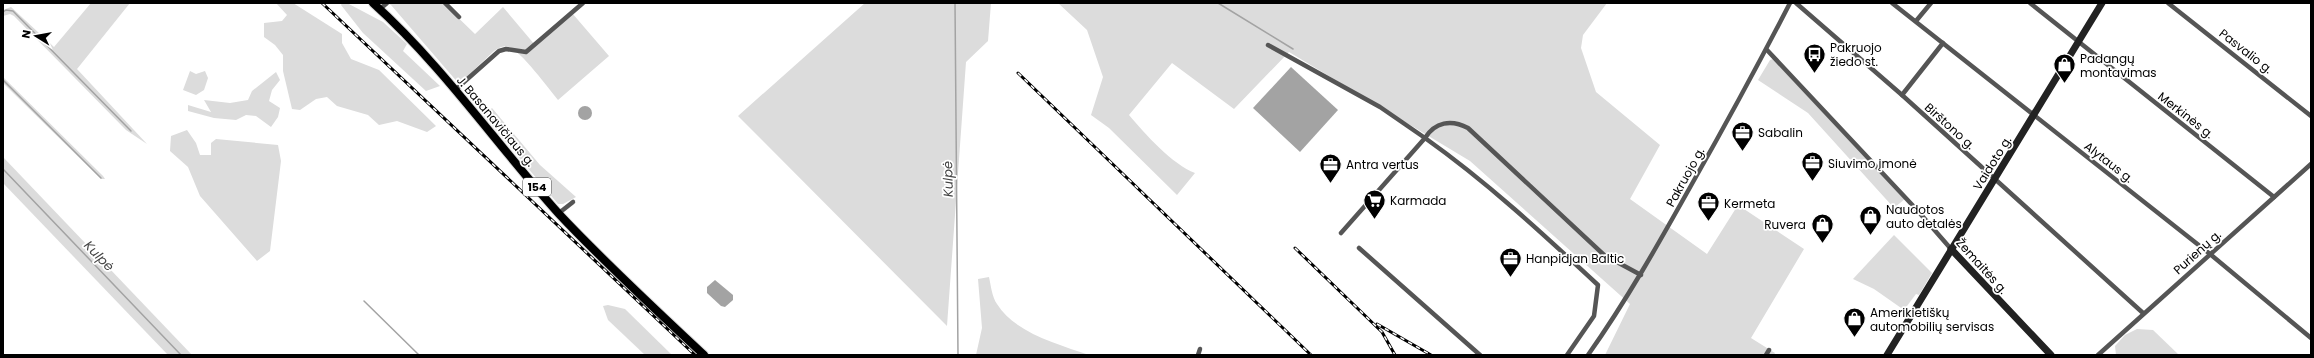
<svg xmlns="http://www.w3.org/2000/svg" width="2314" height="358" viewBox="0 0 2314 358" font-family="Poppins,sans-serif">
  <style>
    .green { fill: #dcdcdc }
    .water { fill: #a3a3a3 }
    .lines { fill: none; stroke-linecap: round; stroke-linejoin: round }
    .stream { stroke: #a3a3a3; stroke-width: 1.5 }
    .primary-casing { stroke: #dbdbdb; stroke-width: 10 }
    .street { stroke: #555; stroke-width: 4.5 }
    .secondary { stroke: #222; stroke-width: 7 }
    .primary { stroke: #000; stroke-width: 8 }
    .rail-casing { stroke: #000; stroke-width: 3 }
    .rail { stroke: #fff; stroke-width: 1.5; stroke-dasharray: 4.5; stroke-linecap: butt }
    .labels { text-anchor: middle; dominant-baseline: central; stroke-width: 3.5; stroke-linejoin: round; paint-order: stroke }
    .shield { fill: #fff; stroke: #4c4c4c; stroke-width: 1 }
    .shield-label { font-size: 11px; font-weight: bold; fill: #000 }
    .poi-label { font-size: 12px; fill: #000; stroke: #fff; text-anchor: start }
    .street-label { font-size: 12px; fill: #000; stroke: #fff }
    .water-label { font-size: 13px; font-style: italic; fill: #444; stroke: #fff }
  </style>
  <rect width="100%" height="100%" fill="#fff"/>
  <g class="green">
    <polygon points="91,3 130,3 77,69 147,144 126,130 14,16 10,14 3,16 3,10 11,7 54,47"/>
    <polygon points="276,3 293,3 342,34 342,43 351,59 379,70 436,126 427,132 397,121 379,125 368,115 337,106 327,97 316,99 300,110 292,109 283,71 283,55 275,45 264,37 264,23 282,21 287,15"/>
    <polygon points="342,3 347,3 383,22 407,44 403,51 440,86 426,91 363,33 341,5"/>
    <path d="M386,3h57l32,31 28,-27 32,38 37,-32 37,43 -51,44c-8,-10 -38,-50 -49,-53 -6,-2 -10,1 -15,4l-35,33 -68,-79z"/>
    <polygon points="865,3 991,3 988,41 966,62 947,326 738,116"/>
    <path d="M1058,3h549l-24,32 -2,13 15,44 64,53 -30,54 77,55 31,-49 66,44 -53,89 24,15 -1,2h-169l25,-51 -160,-143 -181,-109 -55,57 -62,-46 -43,52c15,18 44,50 66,58l-18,22 -68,-67 -18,-13 12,-38 -16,-47z"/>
    <polygon points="1773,59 1906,198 1894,208 1808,113 1758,80 1770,60"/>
    <polygon points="190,71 196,74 205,71 208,78 204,90 196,95 183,90"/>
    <polygon points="276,72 280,80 272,90 269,101 280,108 278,117 271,127 256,116 246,115 236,120 214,118 188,111 188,105 211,112 204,100 230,103 248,100 252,91"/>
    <polygon points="3,77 103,176 105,179 101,179 3,83"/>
    <polygon points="492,108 540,165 576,197 563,204 558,204 484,116"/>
    <polygon points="187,130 196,143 200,155 211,155 211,143 216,139 278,145 281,161 270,251 257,261 200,196 188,167 170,151 171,136"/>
    <polygon points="3,157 192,355 168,355 3,183"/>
    <polygon points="1894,235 1932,273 1919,295 1916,294 1904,310 1874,289 1853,279"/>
    <path d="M989,277c2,9 3,20 8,27 18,29 61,40 92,51h-113l6,-27 -4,-49z"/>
    <polygon points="608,305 625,309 672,355 645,355 608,320 603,306"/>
    <polygon points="2137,329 2153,330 2179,355 2116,355 2115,346 2125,335"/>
  </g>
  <g class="water">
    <polygon points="1291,67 1338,110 1300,152 1253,108"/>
    <circle cx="585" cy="113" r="7"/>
    <polygon points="715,280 733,295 733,300 725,307 721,306 707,293 707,287"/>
  </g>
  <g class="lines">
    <g class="stream">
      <polyline points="955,3 958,355"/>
      <polyline points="1218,3 1293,49"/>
      <polyline points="3,12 6,10 13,11 131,131"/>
      <polyline points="3,80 101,178"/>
      <polyline points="3,169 181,355"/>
      <polyline points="364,301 419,355"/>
    </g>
    <defs>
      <path id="primary" d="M373,3c70,63 124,142 186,211 46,49 96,95 145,141"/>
    </defs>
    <use href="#primary" class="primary-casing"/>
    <g class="street">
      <polyline points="445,3 459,17"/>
      <polyline points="1796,3 1902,95 2143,313"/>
      <polyline points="1892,3 2210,254 2311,338"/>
      <polyline points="2030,3 2274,197"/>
      <polyline points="2168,3 2311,116"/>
      <polyline points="380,9 387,3"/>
      <polyline points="1916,21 1931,3"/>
      <path d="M1268,45l112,62 45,31c10,-16 26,-19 43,-10l136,127 37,20"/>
      <polyline points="1767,50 1917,210 1951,249"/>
      <polyline points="455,90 499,51 506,49 526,52 583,3"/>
      <polyline points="1902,95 1943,43"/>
      <polyline points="559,213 573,202"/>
      <path d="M1341,233l84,-95c62,44 117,95 173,147l-4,31 -27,39"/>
      <polyline points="1359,248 1480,355"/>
      <polyline points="1198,355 1200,349"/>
      <path d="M1588,355c39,-55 72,-114 105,-173 34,-60 66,-119 97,-179"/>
      <polyline points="1766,355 1769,350"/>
      <polyline points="2098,355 2311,164"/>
    </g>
    <g class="secondary">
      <polyline points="1951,249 2051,355"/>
      <polyline points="1887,355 2102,3"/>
    </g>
    <use href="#primary" class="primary"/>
    <defs>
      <g id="rail">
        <polyline points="322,3 695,355"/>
        <polyline points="1018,73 1311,355"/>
        <polyline points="1295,248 1382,332 1395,355"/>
        <polyline points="1377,324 1431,355"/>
      </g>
    </defs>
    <use href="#rail" class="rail-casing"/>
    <use href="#rail" class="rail"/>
  </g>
  <defs>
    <symbol id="bus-pin" viewBox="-11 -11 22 30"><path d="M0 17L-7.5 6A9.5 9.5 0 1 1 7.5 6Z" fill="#000" stroke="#fff"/><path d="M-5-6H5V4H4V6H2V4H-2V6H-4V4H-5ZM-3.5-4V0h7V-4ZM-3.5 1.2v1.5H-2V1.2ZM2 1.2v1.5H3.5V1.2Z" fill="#fff"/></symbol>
    <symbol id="shop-pin" viewBox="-11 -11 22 30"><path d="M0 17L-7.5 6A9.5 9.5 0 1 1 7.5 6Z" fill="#000" stroke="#fff"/><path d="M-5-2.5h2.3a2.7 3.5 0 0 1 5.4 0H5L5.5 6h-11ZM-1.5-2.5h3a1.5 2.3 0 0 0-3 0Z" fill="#fff"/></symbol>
    <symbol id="office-pin" viewBox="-11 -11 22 30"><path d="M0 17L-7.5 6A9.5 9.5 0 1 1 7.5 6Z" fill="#000" stroke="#fff"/><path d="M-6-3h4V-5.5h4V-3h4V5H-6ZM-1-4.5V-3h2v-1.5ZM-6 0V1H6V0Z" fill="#fff"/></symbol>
    <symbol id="supermarket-pin" viewBox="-11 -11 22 30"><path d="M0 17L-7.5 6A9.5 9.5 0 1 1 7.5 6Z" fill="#000" stroke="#fff"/><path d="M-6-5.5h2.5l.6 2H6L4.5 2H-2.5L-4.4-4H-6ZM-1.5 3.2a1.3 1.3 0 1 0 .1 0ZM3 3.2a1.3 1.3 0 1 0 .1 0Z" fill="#fff"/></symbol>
  </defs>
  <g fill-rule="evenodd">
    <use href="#bus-pin" x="1802" y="42" width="25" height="34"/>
    <use href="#shop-pin" x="2052" y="52" width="25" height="34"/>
    <use href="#office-pin" x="1730" y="120" width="25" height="34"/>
    <use href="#office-pin" x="1800" y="150" width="25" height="34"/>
    <use href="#office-pin" x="1318" y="152" width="25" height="34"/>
    <use href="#supermarket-pin" x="1362" y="188" width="25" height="34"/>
    <use href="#office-pin" x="1696" y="190" width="25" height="34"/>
    <use href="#shop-pin" x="1858" y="204" width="25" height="34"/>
    <use href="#shop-pin" x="1810" y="212" width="25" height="34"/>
    <use href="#office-pin" x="1498" y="246" width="25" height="34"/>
    <use href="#shop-pin" x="1842" y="306" width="25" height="34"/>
  </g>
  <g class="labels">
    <rect class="shield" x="523" y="178" width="28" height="18" rx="3"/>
    <g class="shield-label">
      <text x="537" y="187">154</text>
    </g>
    <g class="poi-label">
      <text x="1830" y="47">Pakruojo<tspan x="1830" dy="14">žiedo st.</tspan></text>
      <text x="2080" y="58">Padangų<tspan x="2080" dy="14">montavimas</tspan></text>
      <text x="1758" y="132">Sabalin</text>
      <text x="1828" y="163">Siuvimo įmonė</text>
      <text x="1346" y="164">Antra vertus</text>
      <text x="1390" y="200">Karmada</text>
      <text x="1724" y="203">Kermeta</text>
      <text x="1886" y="209">Naudotos<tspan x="1886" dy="14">auto detalės</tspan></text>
      <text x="1806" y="224" text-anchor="end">Ruvera</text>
      <text x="1526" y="258">Hanpidjan Baltic</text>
      <text x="1870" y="312">Amerikietiškų<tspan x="1870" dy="14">automobilių servisas</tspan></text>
    </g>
    <g class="street-label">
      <text transform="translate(2246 51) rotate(38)">Pasvalio g.</text>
      <text transform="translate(2186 115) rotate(38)">Merkinės g.</text>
      <text transform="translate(496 121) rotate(50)">J. Basanavičiaus g.</text>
      <text transform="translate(1950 126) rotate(42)">Birštono g.</text>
      <text transform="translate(2109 162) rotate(38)">Alytaus g.</text>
      <text transform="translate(1992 163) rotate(-58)">Vaidoto g.</text>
      <text transform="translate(1685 177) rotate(-61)">Pakruojo g.</text>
      <text transform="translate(2197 252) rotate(-42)">Purienų g.</text>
      <text transform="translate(1982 266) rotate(48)">Žemaitės g.</text>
    </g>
    <g class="water-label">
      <text transform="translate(948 179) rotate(-91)">Kulpė</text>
      <text transform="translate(99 256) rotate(46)">Kulpė</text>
    </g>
  </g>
  <rect width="2314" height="358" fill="none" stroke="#000000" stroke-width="8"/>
  <g transform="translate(36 36) rotate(281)" stroke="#ffffff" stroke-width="3" paint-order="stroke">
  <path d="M0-3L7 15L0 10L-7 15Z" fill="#000000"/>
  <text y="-6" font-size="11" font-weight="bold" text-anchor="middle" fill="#000000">N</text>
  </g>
</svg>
